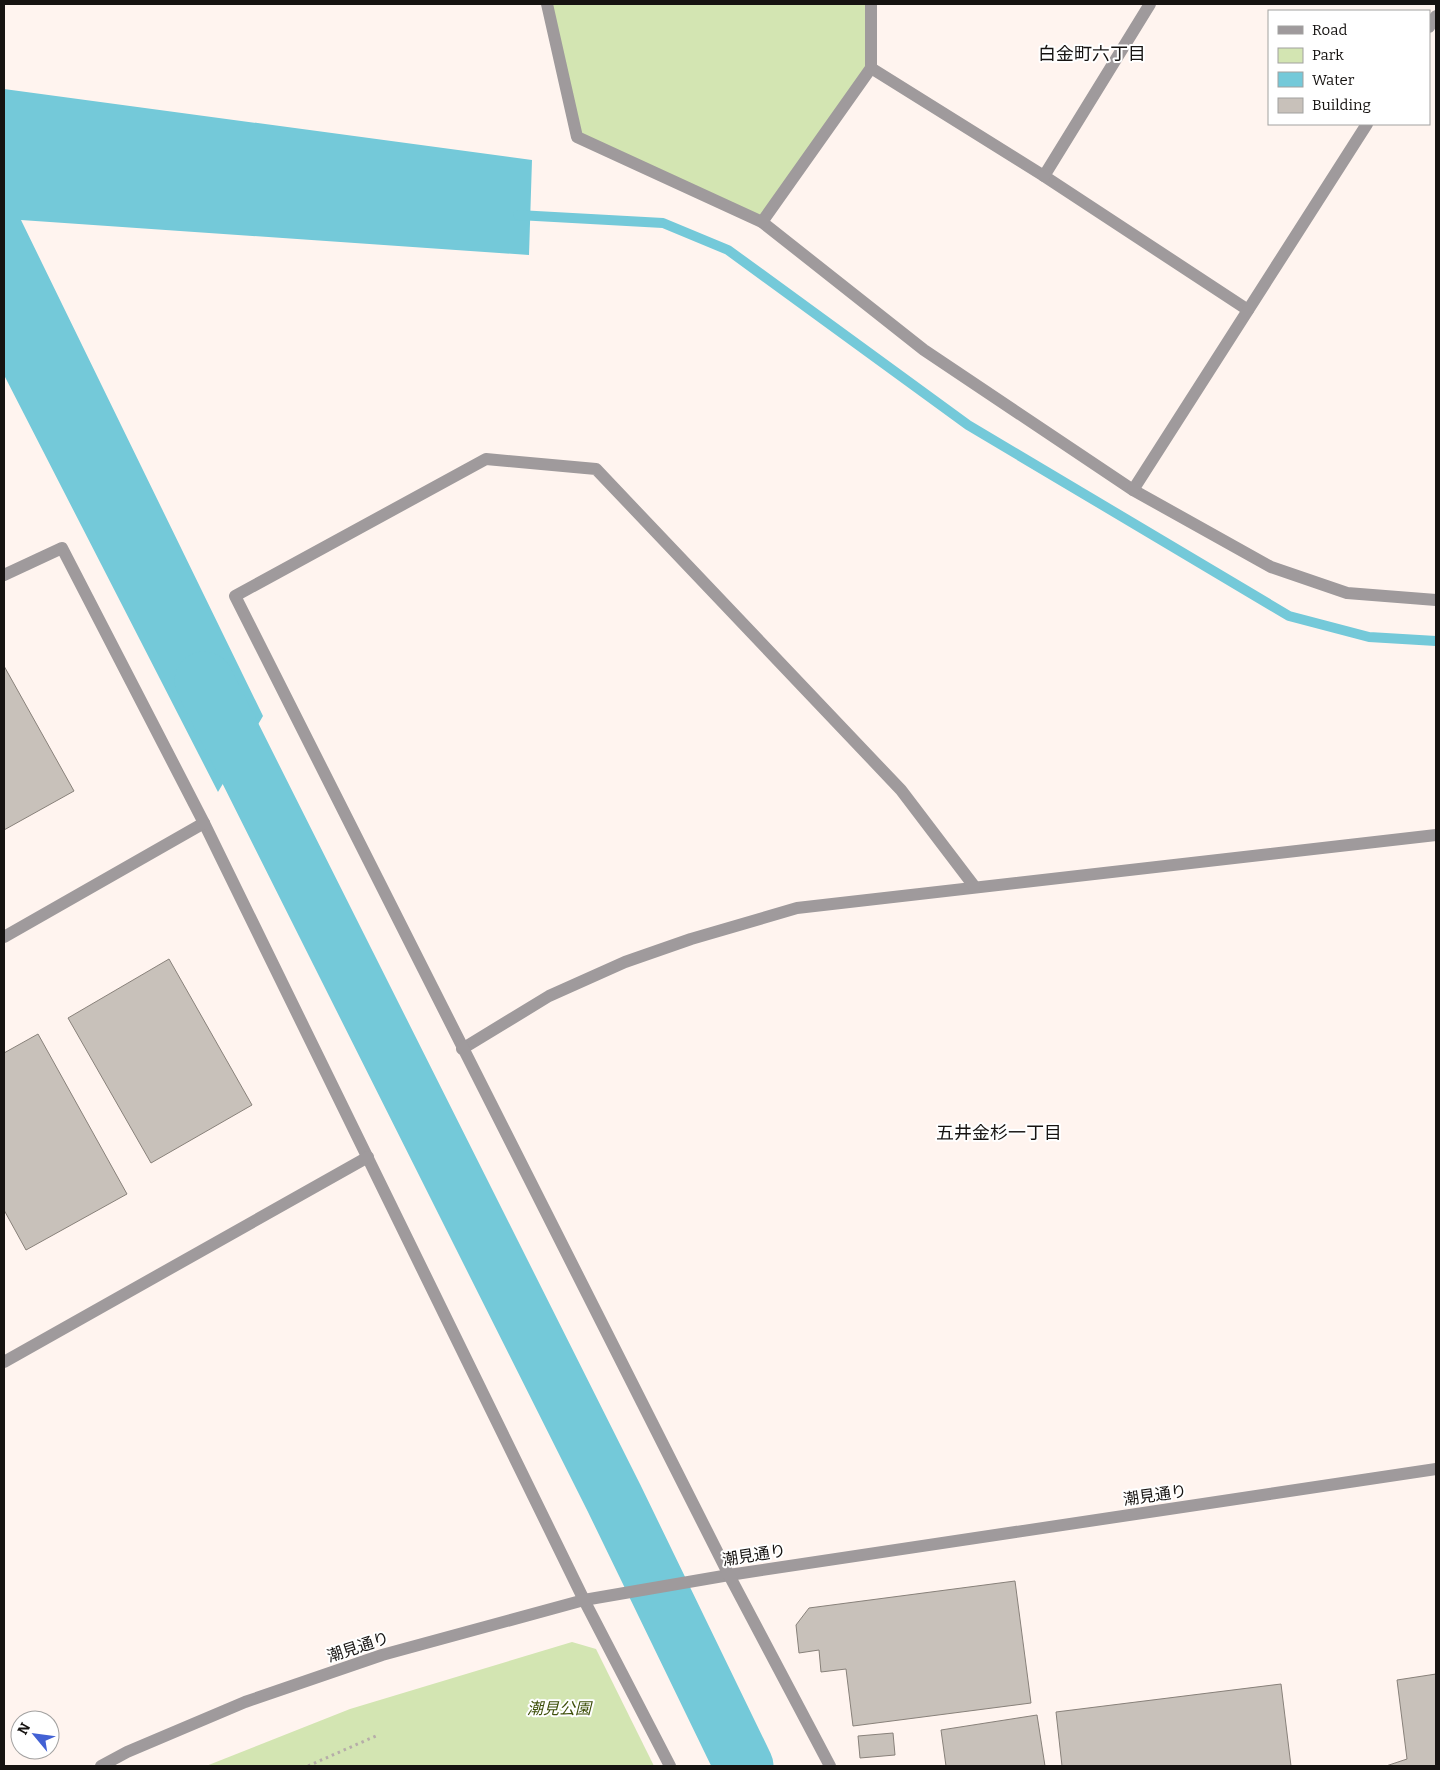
<svg xmlns="http://www.w3.org/2000/svg" width="1440" height="1770" viewBox="0 0 1440 1770" font-family="Bitter,'Noto Sans JP',serif">
  <style>
    .green { fill: #d3e5b2 }
    .water { fill: #74c9d9 }
    .lines { fill: none; stroke-linecap: round; stroke-linejoin: round }
    .stream { stroke: #74c9d9; stroke-width: 10 }
    .river { stroke: #74c9d9; stroke-width: 59 }
    .building { fill: #c8c1ba; stroke: #88817a }
    .path { stroke: #b6ada9; stroke-width: 3; stroke-dasharray: 2.5 4; stroke-linecap: butt }
    .minor { stroke: #9f9a9c; stroke-width: 12 }
    .labels { text-anchor: middle; dominant-baseline: central; stroke-width: 4; stroke-linejoin: round; paint-order: stroke }
    .street-label { font-size: 16px; fill: #161311; stroke: #fff }
    .park-label { font-size: 16px; font-style: italic; fill: #3e4f0a; stroke: #fff }
    .neighbourhood-label { font-size: 18px; fill: #161311; stroke: #fff }
  </style>
  <rect width="100%" height="100%" fill="#fff4ef"/>
  <g class="green">
    <polygon points="547,4 871,4 871,68 762,222 577,137"/>
    <polygon points="572,1642 596,1649 654,1766 206,1766 350,1709"/>
  </g>
  <polygon class="water" points="4,89 532,160 529,255 21,220 263,716 218,792 4,375"/>
  <g class="lines">
    <polyline class="stream" points="518,215 663,223 728,250 968,425 1289,616 1369,637 1436,641"/>
    <polyline class="river" points="204,681 614,1498 744,1766"/>
  </g>
  <g class="building">
    <polygon points="4,666 74,791 4,830"/>
    <polygon points="169,959 252,1105 151,1163 68,1018"/>
    <polygon points="38,1034 127,1194 26,1250 4,1210 4,1053"/>
    <polygon points="1015,1581 1031,1703 853,1726 846,1669 821,1672 819,1650 799,1653 796,1625 809,1608"/>
    <polygon points="1436,1674 1436,1766 1386,1766 1407,1759 1397,1680"/>
    <polygon points="1281,1684 1291,1766 1062,1766 1056,1712"/>
    <polygon points="1037,1715 1045,1766 946,1766 941,1730"/>
    <polygon points="893,1733 895,1755 860,1758 858,1736"/>
  </g>
  <g class="lines">
    <polyline class="path" points="308,1766 378,1735"/>
    <g class="minor">
      <polyline points="547,4 577,137 762,222 924,350 1133,490 1271,567 1347,593 1436,600"/>
      <polyline points="1429,27 1436,16"/>
      <polyline points="871,68 1044,176 1248,310"/>
      <polyline points="1044,176 1150,4"/>
      <polyline points="762,222 871,68 871,4"/>
      <polyline points="1133,490 1367,124"/>
      <polyline points="4,575 62,548 204,823 584,1600 670,1766"/>
      <polyline points="4,937 204,823"/>
      <polyline points="462,1049 549,996 625,962 691,939 797,908 1436,835"/>
      <polyline points="4,1362 368,1157"/>
      <polyline points="101,1766 127,1752 245,1702 382,1655 584,1600 729,1575 1436,1469"/>
      <polyline points="830,1766 729,1575 235,596 486,459 596,469 901,790 974,886"/>
    </g>
  </g>
  <g class="labels">
    <g class="street-label">
      <text transform="translate(1155 1495) rotate(-8)">潮見通り</text>
      <text transform="translate(754 1555) rotate(-9)">潮見通り</text>
      <text transform="translate(358 1647) rotate(-18)">潮見通り</text>
    </g>
    <g class="park-label">
      <text x="559" y="1708">潮見公園</text>
    </g>
    <g class="neighbourhood-label">
      <text x="1092" y="54">白金町六丁目</text>
      <text x="999" y="1133">五井金杉一丁目</text>
    </g>
  </g>
  <rect width="1440" height="1770" fill="none" stroke="#161311" stroke-width="10"/>
  <rect x="1268" y="10" width="162" height="115" fill="#ffffff" stroke="#a2a1a0"/>
  <rect x="1278" y="26" width="25" height="8" fill="#9f9a9c" stroke="#a2a1a0"/>
  <text x="1312" y="35" font-size="15" fill="#161311">Road</text>
  <rect x="1278" y="48" width="25" height="15" fill="#d3e5b2" stroke="#a2a1a0"/>
  <text x="1312" y="60" font-size="15" fill="#161311">Park</text>
  <rect x="1278" y="72" width="25" height="15" fill="#74c9d9" stroke="#a2a1a0"/>
  <text x="1312" y="85" font-size="15" fill="#161311">Water</text>
  <rect x="1278" y="98" width="25" height="15" fill="#c8c1ba" stroke="#a2a1a0"/>
  <text x="1312" y="110" font-size="15" fill="#161311">Building</text>
  <g transform="translate(35 1735) rotate(299)"><circle r="24" fill="#ffffff" stroke="#a2a1a0"/>
  <path d="M0-4L9 19L0 12L-9 19Z" fill="#4261d4"/>
  <text y="-8" font-size="14" font-weight="bold" text-anchor="middle" fill="#161311">N</text>
  </g>
</svg>
